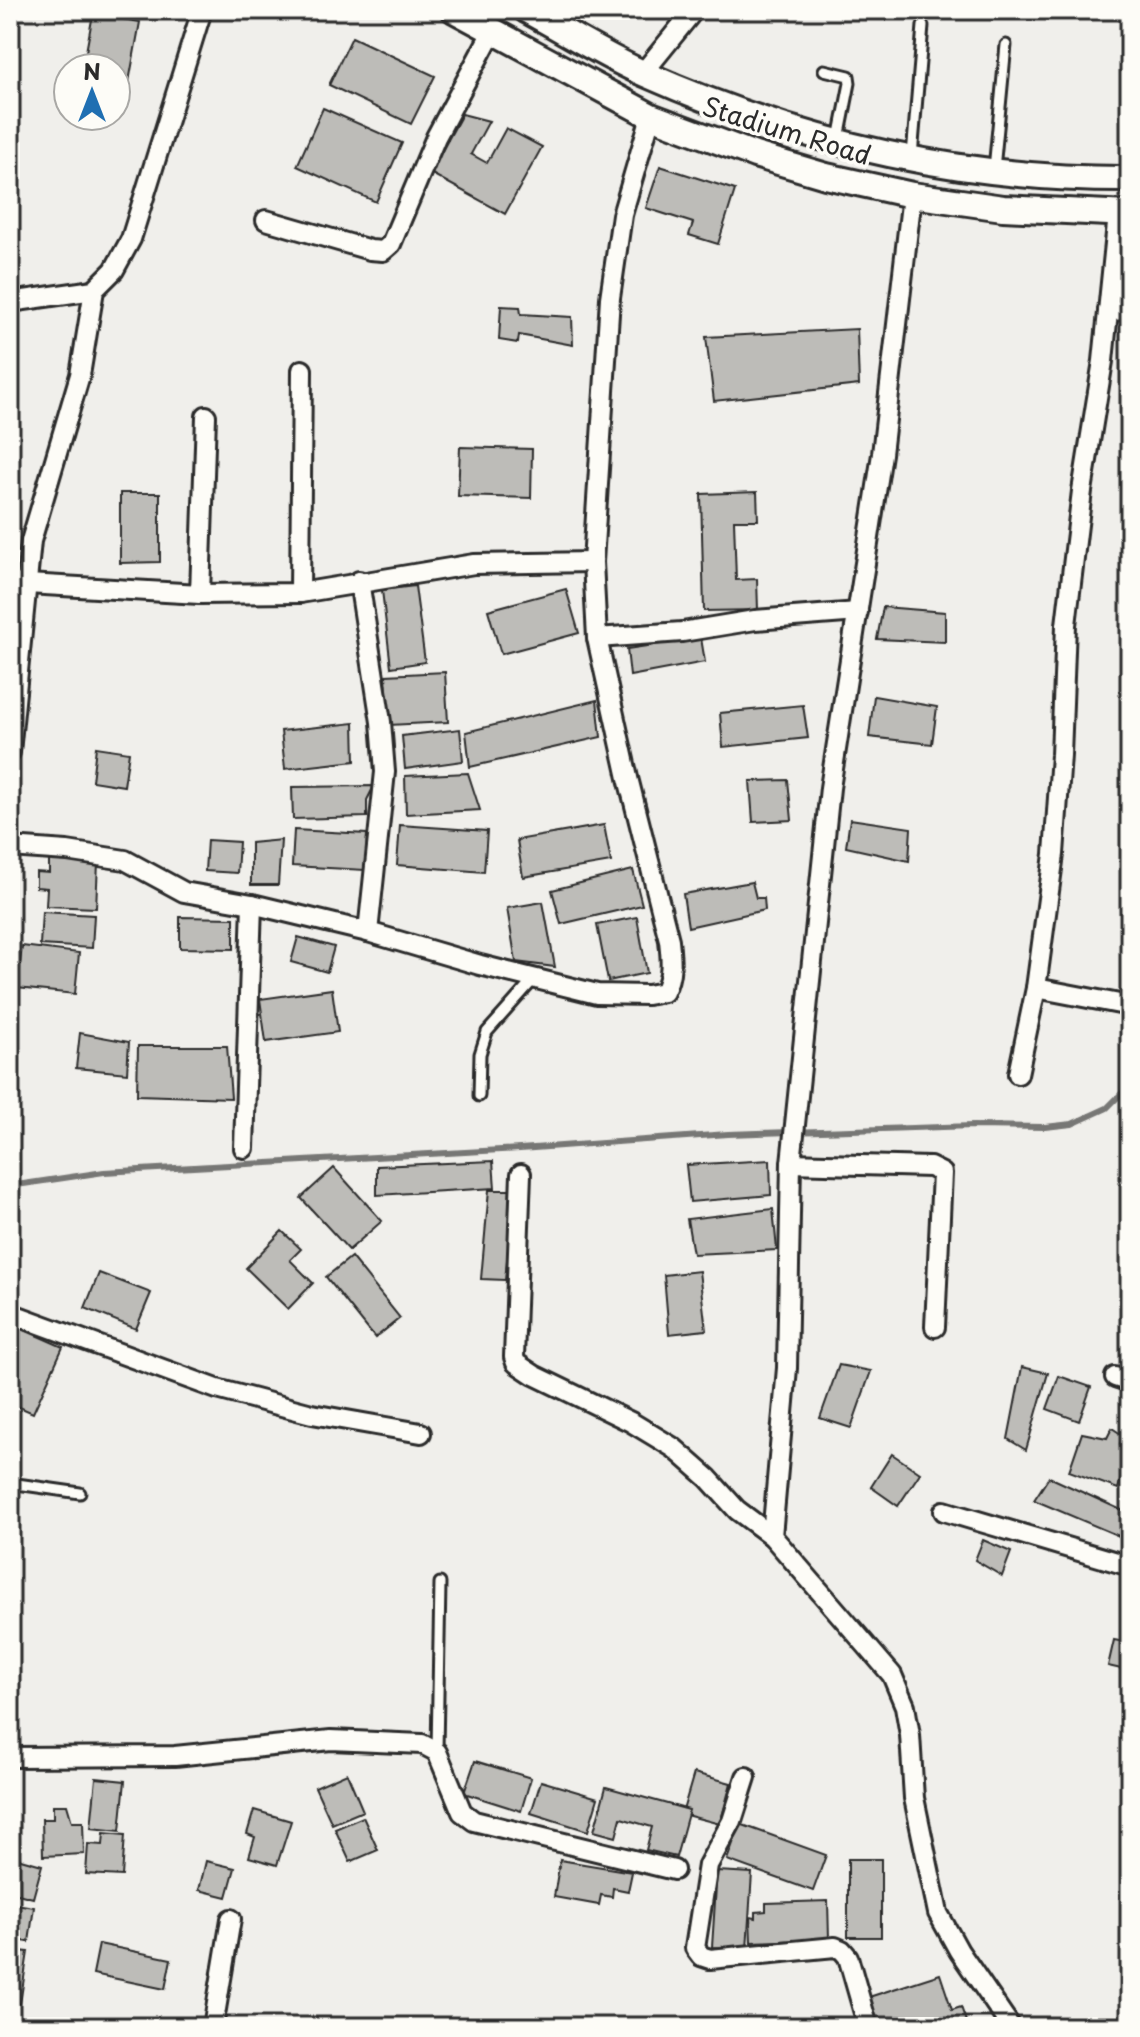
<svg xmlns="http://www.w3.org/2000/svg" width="1140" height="2037" viewBox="0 0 1140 2037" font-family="'Playpen Sans',sans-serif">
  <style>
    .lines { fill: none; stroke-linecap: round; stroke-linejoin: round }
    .stream { stroke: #777775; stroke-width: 6 }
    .building { fill: #bdbcb8; stroke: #2b2b2b; stroke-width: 2 }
    .lane-casing { stroke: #2b2b2b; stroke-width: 15 }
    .street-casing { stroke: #2b2b2b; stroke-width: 24 }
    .secondary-casing { stroke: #2b2b2b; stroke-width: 30 }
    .lane { stroke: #fdfcf7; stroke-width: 9 }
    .street { stroke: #fdfcf7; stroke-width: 18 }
    .secondary { stroke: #fdfcf7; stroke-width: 24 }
    .labels { text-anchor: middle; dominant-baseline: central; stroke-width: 7; stroke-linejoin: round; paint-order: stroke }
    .street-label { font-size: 26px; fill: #2b2b2b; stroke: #fdfcf7 }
  </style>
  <rect width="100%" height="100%" fill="#f0efeb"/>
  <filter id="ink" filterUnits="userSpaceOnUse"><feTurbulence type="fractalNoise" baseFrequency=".0125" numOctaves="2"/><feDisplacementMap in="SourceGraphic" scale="16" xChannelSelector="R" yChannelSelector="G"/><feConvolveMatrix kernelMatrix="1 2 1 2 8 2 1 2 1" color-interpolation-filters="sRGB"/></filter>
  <g filter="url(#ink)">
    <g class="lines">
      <polyline class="stream" points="10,1186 104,1172 520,1149 728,1134 973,1126 1045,1127 1072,1124 1107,1108 1130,1085"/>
    </g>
    <g class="building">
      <polygon points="93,14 140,22 124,109 116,107 116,68 83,68"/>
      <polygon points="352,37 435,76 411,124 329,85"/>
      <polygon points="323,108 402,143 376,202 297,166"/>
      <polygon points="462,114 489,121 471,154 487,163 506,128 542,147 505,214 430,173"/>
      <polygon points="660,166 735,190 718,244 689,235 693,223 646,208"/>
      <polygon points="501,306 520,307 521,314 572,317 573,345 519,335 518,343 499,340"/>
      <polygon points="857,329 859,385 714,401 706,337"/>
      <polygon points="460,447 532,449 531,498 458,496"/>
      <polygon points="757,492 758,520 734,520 736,580 757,579 758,610 704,611 701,494"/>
      <polygon points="120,493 160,493 160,562 120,563"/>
      <polygon points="415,586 425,662 391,667 382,590"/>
      <polygon points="566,589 579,633 501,654 488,610"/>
      <polygon points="883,607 945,612 945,642 877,639"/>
      <polygon points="701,638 705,662 630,676 627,649"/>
      <polygon points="445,672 448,722 389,725 386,675"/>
      <polygon points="874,696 937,707 932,744 869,737"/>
      <polygon points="597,700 601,737 470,767 466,732"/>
      <polygon points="803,705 808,738 723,747 720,713"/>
      <polygon points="354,723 355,761 285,769 281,731"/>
      <polygon points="460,729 463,761 405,769 402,736"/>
      <polygon points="96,747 129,752 124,786 92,781"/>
      <polygon points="468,773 480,810 406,814 405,776"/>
      <polygon points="788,780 792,820 753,822 750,781"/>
      <polygon points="374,786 367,800 367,817 293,819 292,787"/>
      <polygon points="850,819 911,828 909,861 846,847"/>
      <polygon points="400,825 487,831 484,872 397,865"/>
      <polygon points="604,825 611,862 523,877 517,840"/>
      <polygon points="294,830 367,834 365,870 292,866"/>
      <polygon points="207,840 239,842 237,873 205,871"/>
      <polygon points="281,840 278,885 251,885 251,843"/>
      <polygon points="49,860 98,862 96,908 46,906 47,888 36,887 36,872 49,873"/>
      <polygon points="633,870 642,905 561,924 552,890"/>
      <polygon points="752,882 756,898 764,898 765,910 688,927 683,894"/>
      <polygon points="543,902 555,967 516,962 507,908"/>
      <polygon points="42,912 94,915 92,948 40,945"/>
      <polygon points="180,917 234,918 234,949 180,948"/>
      <polygon points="637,917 647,973 608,981 597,925"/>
      <polygon points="298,937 334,947 327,972 291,962"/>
      <polygon points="22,946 79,953 75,994 17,988"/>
      <polygon points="332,989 338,1032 266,1042 260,999"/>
      <polygon points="80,1033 129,1042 127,1073 76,1068"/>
      <polygon points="138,1046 227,1046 231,1098 137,1095"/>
      <polygon points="770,1160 771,1195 690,1202 686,1165"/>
      <polygon points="493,1161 495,1188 377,1195 377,1166"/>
      <polygon points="334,1168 382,1221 349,1250 301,1198"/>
      <polygon points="489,1190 514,1190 505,1280 481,1279"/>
      <polygon points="773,1209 777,1250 693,1254 687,1219"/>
      <polygon points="282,1231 301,1249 290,1260 313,1283 288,1309 246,1268"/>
      <polygon points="351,1257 400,1318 375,1338 326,1277"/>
      <polygon points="699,1271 706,1330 669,1334 664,1275"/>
      <polygon points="99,1273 151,1293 136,1329 85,1308"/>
      <polygon points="13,1325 63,1347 33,1413 10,1403 10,1332"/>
      <polygon points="839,1365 871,1371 851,1428 820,1418"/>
      <polygon points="1022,1367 1048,1373 1026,1450 1008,1439"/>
      <polygon points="1059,1376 1091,1387 1079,1421 1047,1409"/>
      <polygon points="1112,1428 1124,1436 1120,1444 1130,1449 1118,1489 1069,1471 1082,1433 1107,1438"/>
      <polygon points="892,1454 920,1473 898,1506 871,1487"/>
      <polygon points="1049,1477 1130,1514 1130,1531 1126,1539 1034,1500"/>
      <polygon points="983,1540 1011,1552 1002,1576 975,1560"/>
      <polygon points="1114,1640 1130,1643 1130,1671 1108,1666"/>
      <polygon points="475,1761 531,1778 521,1811 464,1793"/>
      <polygon points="347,1773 363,1811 332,1824 315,1787"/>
      <polygon points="694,1773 731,1783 720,1824 682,1814"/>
      <polygon points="96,1778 125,1781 120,1831 91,1828"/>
      <polygon points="541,1781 598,1798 588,1831 531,1813"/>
      <polygon points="606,1787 689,1810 676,1857 646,1850 652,1827 621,1818 616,1837 594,1831"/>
      <polygon points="53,1805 67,1805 72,1822 83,1822 84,1854 43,1856 42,1819 53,1819"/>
      <polygon points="254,1810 291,1821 277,1865 249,1857 255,1837 247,1834"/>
      <polygon points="363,1817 378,1850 350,1862 335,1829"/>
      <polygon points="740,1824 826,1855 813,1891 727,1860"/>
      <polygon points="104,1833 125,1835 122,1876 86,1874 88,1844 103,1845"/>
      <polygon points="10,1856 42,1865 33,1898 10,1892"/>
      <rect x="848" y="1859" width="33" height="78"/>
      <polygon points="560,1860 632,1872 628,1891 613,1888 612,1897 601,1895 599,1905 554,1897"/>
      <polygon points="206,1861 235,1868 227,1897 199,1890"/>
      <polygon points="717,1871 752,1873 747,1949 712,1947"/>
      <polygon points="828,1901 829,1939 751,1942 750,1917 756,1918 756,1912 766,1911 766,1903"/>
      <polygon points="10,1903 34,1907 29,1942 10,1939"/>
      <polygon points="99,1944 171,1959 165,1989 93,1974"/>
      <polygon points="10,1950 28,1952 20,2004 10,2003"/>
      <polygon points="940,1974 952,2010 961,2007 968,2027 879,2027 869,1997"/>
    </g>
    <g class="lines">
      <defs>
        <g id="lane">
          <polyline points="824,70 849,76 850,83 839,139"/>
          <polyline points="912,156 923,26"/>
          <polyline points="994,169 1006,45"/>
          <polyline points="479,1096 480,1054 487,1032 535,978"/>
          <polyline points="10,1483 80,1493"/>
          <polyline points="437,1751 440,1583"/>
        </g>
        <g id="street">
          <polyline points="643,73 694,10"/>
          <polyline points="266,220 370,250 383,251 391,244 436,137 492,32"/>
          <polyline points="10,302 94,290"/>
          <polyline points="1108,311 1130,310"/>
          <polyline points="359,581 381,722 385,772 368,932"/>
          <polyline points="10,583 200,594 300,593 474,564 593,562"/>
          <polyline points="300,593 302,370"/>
          <polyline points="200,594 206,416"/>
          <polyline points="597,638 682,632 755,620 858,612"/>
          <polyline points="10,752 31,541 80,375 94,290 114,270 131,239 202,10"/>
          <path d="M10,847l57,4 58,9 59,32 68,12 116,28 112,33 117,29 50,1 17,-3c9,-18 7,-33 5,-52l-41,-162 -31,-140 -4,-76 17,-264 12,-83 29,-99"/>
          <polyline points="1036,988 1130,1006"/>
          <polyline points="1018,1074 1036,988 1054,854 1061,755 1066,625 1082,491 1103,361 1118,214"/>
          <polyline points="244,1148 252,904"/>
          <polyline points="791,1163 930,1167 942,1173 935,1327"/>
          <polyline points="521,1174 514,1357 516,1363 534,1375 631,1422 674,1448 708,1478 737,1510 772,1536 892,1675 905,1706 910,1735 914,1798 938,1913 959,1951 1011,2027"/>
          <polyline points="10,1313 217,1389 312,1414 421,1433"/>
          <polyline points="1115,1377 1130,1382"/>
          <polyline points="944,1511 1130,1566"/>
          <polyline points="772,1536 787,1368 791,1163 811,971 830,788 882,454 912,195"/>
          <polyline points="10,1757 175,1756 331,1740 422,1744 437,1752 462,1812 474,1821 674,1870"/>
          <polyline points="746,1777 732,1821 708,1865 695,1948 701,1956 710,1959 835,1947 842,1950 848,1957 868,2027"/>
          <polyline points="213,2027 231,1919"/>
        </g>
        <g id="secondary">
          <polyline points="454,10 651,116 755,155 826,176 912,195 1003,208 1130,214"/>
          <path d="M526,10c39,21 78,46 119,64 153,68 317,106 485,105"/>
        </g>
      </defs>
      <use href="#lane" class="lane-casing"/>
      <use href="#street" class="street-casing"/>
      <use href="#secondary" class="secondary-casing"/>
      <use href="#lane" class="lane"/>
      <use href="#street" class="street"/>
      <use href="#secondary" class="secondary"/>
    </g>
  </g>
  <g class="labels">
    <g class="street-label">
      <text transform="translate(787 130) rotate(17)">Stadium Road</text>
    </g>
  </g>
  <rect width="1140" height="2037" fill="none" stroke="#fdfcf7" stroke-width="40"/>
  <rect x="20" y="20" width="1100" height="1997" fill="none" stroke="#2b2b2b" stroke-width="3" filter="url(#ink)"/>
  <g transform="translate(92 92)"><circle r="38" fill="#fdfcf7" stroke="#a9a8a5" stroke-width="2"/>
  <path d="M0-6L14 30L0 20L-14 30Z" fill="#1f6fb2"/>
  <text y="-12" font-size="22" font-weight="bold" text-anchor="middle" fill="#2b2b2b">N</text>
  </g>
</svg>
